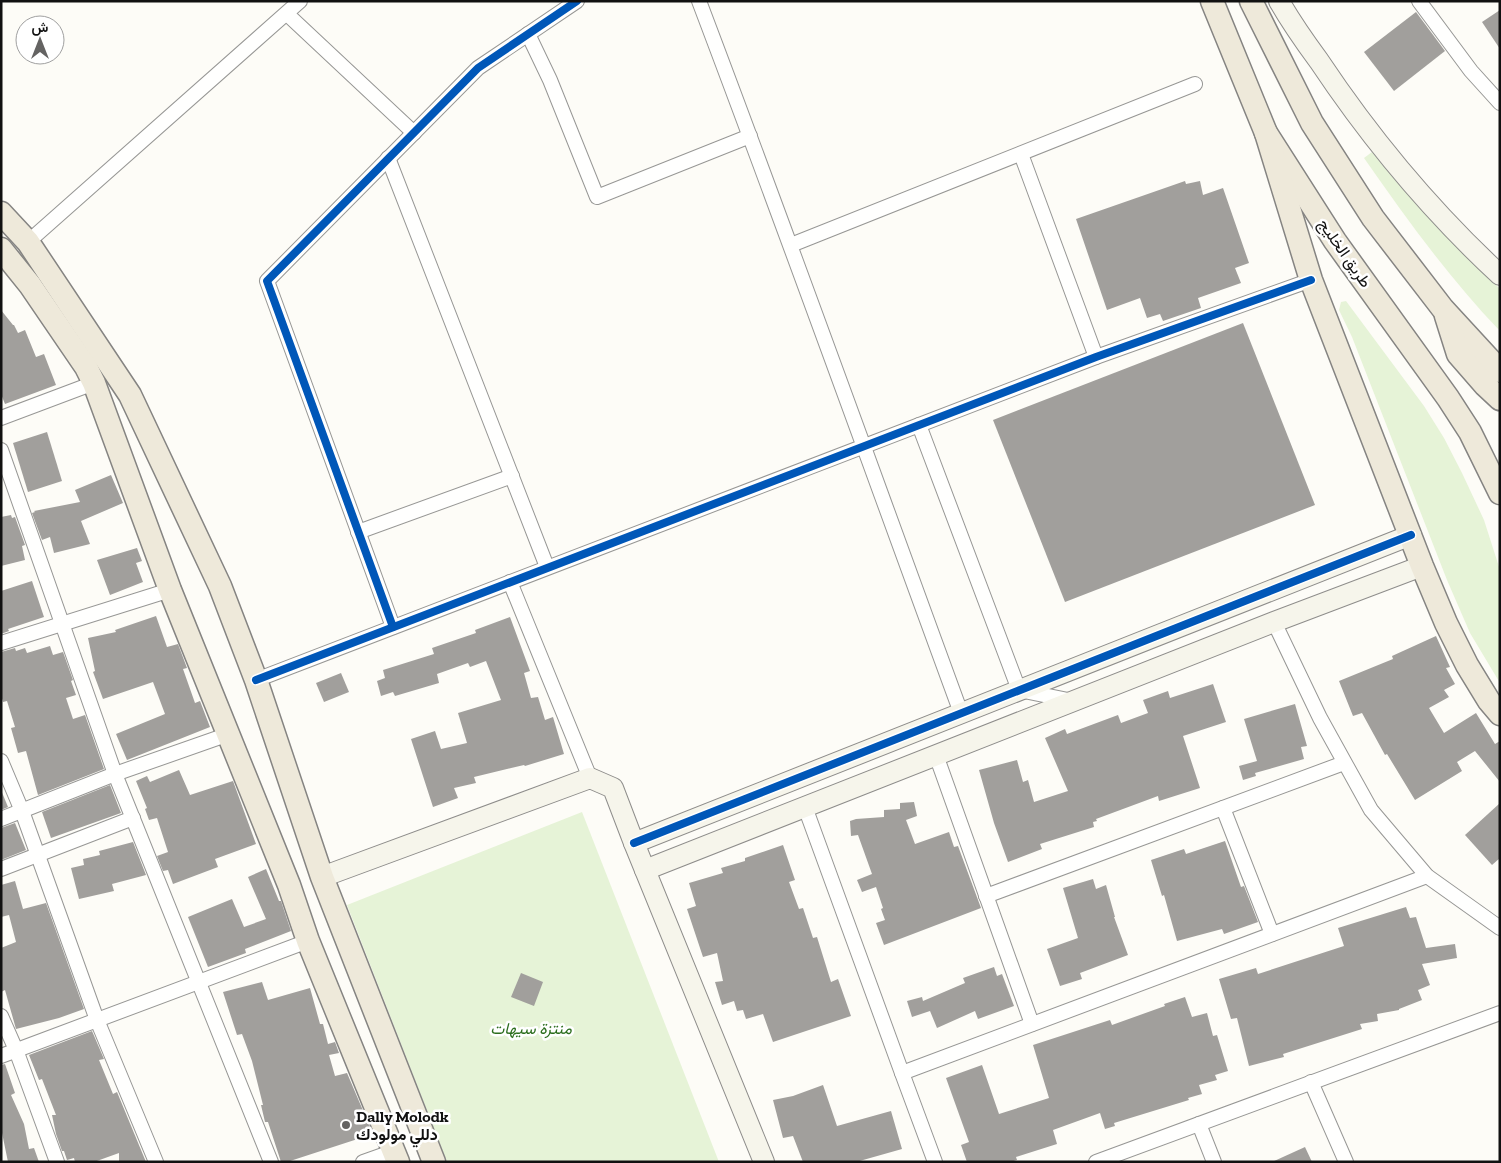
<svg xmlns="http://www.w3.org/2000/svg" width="1501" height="1163" viewBox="0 0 1501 1163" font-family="'Zilla Slab',Vazirmatn,serif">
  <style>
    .green { fill: #e6f3d7 }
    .building { fill: #a19f9c }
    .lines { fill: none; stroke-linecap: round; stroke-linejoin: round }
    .street-casing { stroke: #979795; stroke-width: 16 }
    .secondary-casing { stroke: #8e8d8b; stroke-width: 22 }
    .primary-casing { stroke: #858482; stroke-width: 25 }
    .street { stroke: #fffffe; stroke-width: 14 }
    .secondary { stroke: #f6f5eb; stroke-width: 20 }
    .primary { stroke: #eee9da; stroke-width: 22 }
    .cycleway-casing { stroke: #fff; stroke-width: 11 }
    .cycleway { stroke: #0057b8; stroke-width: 8 }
    .poi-dot { fill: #646362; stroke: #fff; stroke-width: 2 }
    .labels { text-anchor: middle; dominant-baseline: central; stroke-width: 5; stroke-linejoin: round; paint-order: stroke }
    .street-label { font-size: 16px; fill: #111; stroke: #fff }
    .park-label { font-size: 16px; font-style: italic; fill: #2b6d1d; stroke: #fff }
    .poi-label { font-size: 16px; font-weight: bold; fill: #111; stroke: #fff; text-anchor: start }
  </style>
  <rect width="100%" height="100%" fill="#fdfcf7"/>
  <g class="green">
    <path d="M1372,152l48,56 80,81v42c-51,-53 -94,-113 -136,-173z"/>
    <polygon points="1346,301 1424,406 1444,438 1462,473 1484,520 1500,570 1500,683 1470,633 1447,580 1352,337 1339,310 1341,302"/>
    <polygon points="582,812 719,1162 447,1162 347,905"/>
  </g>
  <g class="building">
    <polygon points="1500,10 1500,49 1482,22"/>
    <polygon points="1416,12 1445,51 1394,91 1364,52"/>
    <polygon points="1185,181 1186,184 1200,181 1203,195 1223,188 1249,263 1235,268 1241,283 1198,298 1201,308 1163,321 1160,314 1147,318 1140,298 1107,310 1076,219"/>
    <polygon points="1,310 13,325 14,325 18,333 25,330 36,357 44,354 56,385 5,404 1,394"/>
    <polygon points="1243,323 1315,505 1065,602 993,420"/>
    <polygon points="47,432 62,481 28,492 13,443"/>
    <polygon points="111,475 123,503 81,521 90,544 54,553 50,537 42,540 32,513 35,512 34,511 80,502 75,490"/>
    <polygon points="11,515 12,518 15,517 25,545 22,546 25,560 1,566 1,517"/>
    <polygon points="137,548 142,561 136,563 143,582 110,595 97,560"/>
    <polygon points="32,581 44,617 8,629 9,631 1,634 1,591"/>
    <polygon points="156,616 167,647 178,644 187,668 183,669 195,703 200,701 210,727 127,760 116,734 165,714 153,682 103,699 93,672 95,671 88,638 116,632 115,630"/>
    <polygon points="510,617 530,671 524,673 531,698 538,697 545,720 553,717 564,754 525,766 524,765 474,777 476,783 454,788 458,798 433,807 411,739 435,731 441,749 467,743 458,713 501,700 486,661 470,667 468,663 437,674 439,683 395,696 393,692 381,696 377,681 385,678 383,670 434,654 432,648 476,633 475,630"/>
    <polygon points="1436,636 1450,667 1446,668 1455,684 1444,690 1449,697 1429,708 1444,733 1476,713 1495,744 1500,741 1500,782 1475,751 1457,762 1462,771 1415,800 1387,754 1385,755 1362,713 1353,716 1339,681 1393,659 1392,656"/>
    <polygon points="50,646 53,655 63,652 73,680 71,681 76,695 66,698 73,719 85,715 104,769 38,795 26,751 18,753 11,728 15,727 7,701 3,702 1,695 1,652 15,648 16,651 25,648 27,653"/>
    <polygon points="341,673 349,692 324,702 316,683"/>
    <polygon points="1213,684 1226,722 1183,736 1200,788 1159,801 1158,796 1096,819 1097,821 1093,822 1094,827 1040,844 1042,849 1008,862 994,823 979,770 1017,760 1023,782 1028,780 1034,802 1068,791 1045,738 1065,729 1067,734 1118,715 1121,723 1148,713 1143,700 1168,691 1170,698"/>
    <polygon points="1295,704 1307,746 1301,747 1304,759 1255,773 1256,776 1243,780 1239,766 1257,761 1244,719"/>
    <polygon points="179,770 190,795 233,781 256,844 215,859 218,867 173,884 168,870 163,871 157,856 168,852 157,818 149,820 145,809 147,808 136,781 147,776 150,782"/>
    <polygon points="110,785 121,813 51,838 42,812"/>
    <polygon points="1,790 8,807 1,810"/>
    <polygon points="914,802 917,816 906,820 915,844 949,832 954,847 958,846 981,908 884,945 876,923 885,920 881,909 883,908 876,887 862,892 857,880 872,874 858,835 851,836 850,821 856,819 884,817 884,810 900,809 900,803"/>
    <polygon points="1500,803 1500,858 1492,865 1465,835"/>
    <polygon points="15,823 26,850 1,860 1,828"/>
    <polygon points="1225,841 1241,887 1244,886 1258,922 1224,934 1222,929 1177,941 1164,895 1162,896 1151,860 1184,849 1186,854"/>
    <polygon points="133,842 146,875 112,884 114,891 79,899 71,868 84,865 83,859 100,855 99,851"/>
    <polygon points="783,845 795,880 789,882 799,909 803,908 813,938 817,937 831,982 838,979 851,1016 773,1042 763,1014 746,1019 743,1010 737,1011 734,1001 722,1005 715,982 723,981 717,953 703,957 687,909 696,906 689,883 723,873 721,868 745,861 745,858"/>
    <polygon points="266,869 279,901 281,901 291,931 245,949 246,953 208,967 188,917 232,899 244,927 266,919 248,877"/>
    <polygon points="1093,879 1096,889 1106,885 1115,917 1114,917 1128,955 1080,973 1082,979 1060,986 1047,949 1078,938 1063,888"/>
    <polygon points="15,881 23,909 46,903 84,1009 59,1018 16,1029 5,990 1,992 1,948 16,942 9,915 1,917 1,885"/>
    <polygon points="1406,907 1410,918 1416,917 1426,948 1455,944 1457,958 1422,964 1430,985 1418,990 1422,1000 1399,1009 1399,1010 1377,1014 1378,1021 1360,1024 1362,1029 1283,1054 1284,1057 1249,1066 1237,1018 1231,1019 1219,979 1256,968 1258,974 1344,946 1338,928"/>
    <polygon points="994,967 997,976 1002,974 1014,1006 978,1019 975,1011 937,1028 930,1011 912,1017 907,1001 922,997 923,1001 965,983 963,978"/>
    <polygon points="521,973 543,982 534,1006 511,997"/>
    <polygon points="262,982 268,1000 310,988 320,1024 323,1024 328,1044 335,1042 339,1053 329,1055 335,1076 347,1073 373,1134 287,1162 281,1162 268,1122 265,1122 261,1105 263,1105 252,1061 242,1034 237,1035 223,992"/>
    <polygon points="1185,997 1192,1017 1207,1013 1213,1036 1217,1035 1228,1071 1215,1075 1217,1080 1199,1085 1202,1094 1188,1098 1189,1100 1114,1123 1115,1126 1105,1129 1100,1113 1053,1130 1057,1144 1016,1157 1017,1160 1010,1162 967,1162 961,1145 969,1142 946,1078 982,1065 999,1114 1049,1098 1033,1045 1110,1020 1112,1025 1165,1006 1164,1004"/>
    <polygon points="92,1031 104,1059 99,1060 113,1094 117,1092 146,1162 119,1162 119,1153 94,1162 75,1162 74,1158 67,1160 64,1151 62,1151 56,1134 52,1115 56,1115 42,1079 39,1080 29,1055"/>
    <polygon points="5,1064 15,1093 11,1095 24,1124 29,1149 34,1148 39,1162 8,1162 1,1128 1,1065"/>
    <polygon points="823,1085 837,1126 891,1111 902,1149 856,1162 803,1162 793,1136 783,1138 773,1100 793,1096"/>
    <polygon points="1305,1147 1312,1162 1272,1162"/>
  </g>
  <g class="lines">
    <defs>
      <g id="street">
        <path d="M699,1c90,237 175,475 262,712"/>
        <polyline points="1419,1 1471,71 1500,103"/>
        <polyline points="287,14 414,133"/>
        <polyline points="528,34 550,80 597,197 750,136"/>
        <polyline points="1021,154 1096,357"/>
        <polyline points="388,158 547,567"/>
        <polyline points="28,242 300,1"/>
        <polyline points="791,245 1195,84"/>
        <polyline points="1,418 94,383"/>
        <polyline points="919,425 1019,690 1073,701"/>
        <polyline points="1,450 115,774 271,1162"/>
        <polyline points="358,532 512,476"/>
        <polyline points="510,582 590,778"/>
        <polyline points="1274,622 1320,718 1371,810 1427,876 1500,928"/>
        <polyline points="393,627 267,281 478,68 577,1"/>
        <polyline points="1,643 170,590"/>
        <polyline points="256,680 1096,357 1311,280"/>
        <polyline points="936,755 1032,1024"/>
        <polyline points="1,761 22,811 97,1020 156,1162"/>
        <polyline points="805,807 902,1073 935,1162"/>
        <polyline points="1223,808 1272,934"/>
        <polyline points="1,819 115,774 229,734"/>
        <polyline points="1,869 133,818"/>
        <polyline points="986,896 1344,763"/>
        <polyline points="1,1016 16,1050 57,1162"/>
        <polyline points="1,1056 308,941"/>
        <polyline points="902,1073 1427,876"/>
        <polyline points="1311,1082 1346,1162"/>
        <polyline points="1199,1124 1214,1162"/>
        <polyline points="363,1162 394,1151"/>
        <polyline points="1096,1162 1500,1013"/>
      </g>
      <g id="secondary">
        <path d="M1279,1c12,21 26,41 40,60 52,78 112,150 181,214"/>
        <polyline points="634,843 1411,535"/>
        <polyline points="645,870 1274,622 1422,566"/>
        <polyline points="322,877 590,778 613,788 634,843 764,1162"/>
      </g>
      <g id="primary">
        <polyline points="1212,1 1266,133 1335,241 1448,398 1470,432 1500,493"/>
        <polyline points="1251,1 1312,123 1373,218 1443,309 1500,371"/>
        <polyline points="1266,133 1311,280 1422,566 1446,623 1467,665 1489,701 1500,714"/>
        <polyline points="1,213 28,242 130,395 220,586 256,680 322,877 434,1162"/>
        <polyline points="1,249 30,285 86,367 94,383 170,590 289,885 308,941 398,1162"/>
        <polyline points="1446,316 1458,354 1485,385 1500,399"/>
      </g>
    </defs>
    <use href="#street" class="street-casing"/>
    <use href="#secondary" class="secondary-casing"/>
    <use href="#primary" class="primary-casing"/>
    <use href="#street" class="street"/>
    <use href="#secondary" class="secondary"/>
    <use href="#primary" class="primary"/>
    <defs>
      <g id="cycleway">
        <polyline points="393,627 267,281 478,68 577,1"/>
        <polyline points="256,680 1096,357 1311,280"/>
        <polyline points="634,843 1411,535"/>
      </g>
    </defs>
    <use href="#cycleway" class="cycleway-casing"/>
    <use href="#cycleway" class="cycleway"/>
  </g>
  <circle class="poi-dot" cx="346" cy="1125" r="5"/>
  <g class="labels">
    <g class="street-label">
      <text transform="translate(1345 253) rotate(55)">طريق الخليج</text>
    </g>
    <g class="park-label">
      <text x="531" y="1028">منتزة سيهات</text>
    </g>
    <g class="poi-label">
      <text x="356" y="1116">Dally Molodk<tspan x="356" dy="18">دللي مولودك</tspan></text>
    </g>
  </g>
  <rect width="1501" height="1163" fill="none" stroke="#111111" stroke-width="5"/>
  <g transform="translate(40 40)"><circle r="24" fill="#ffffff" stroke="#a0a0a0"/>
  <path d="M0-4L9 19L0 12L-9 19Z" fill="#646362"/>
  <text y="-8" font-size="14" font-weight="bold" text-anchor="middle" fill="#111111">ش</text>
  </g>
</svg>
